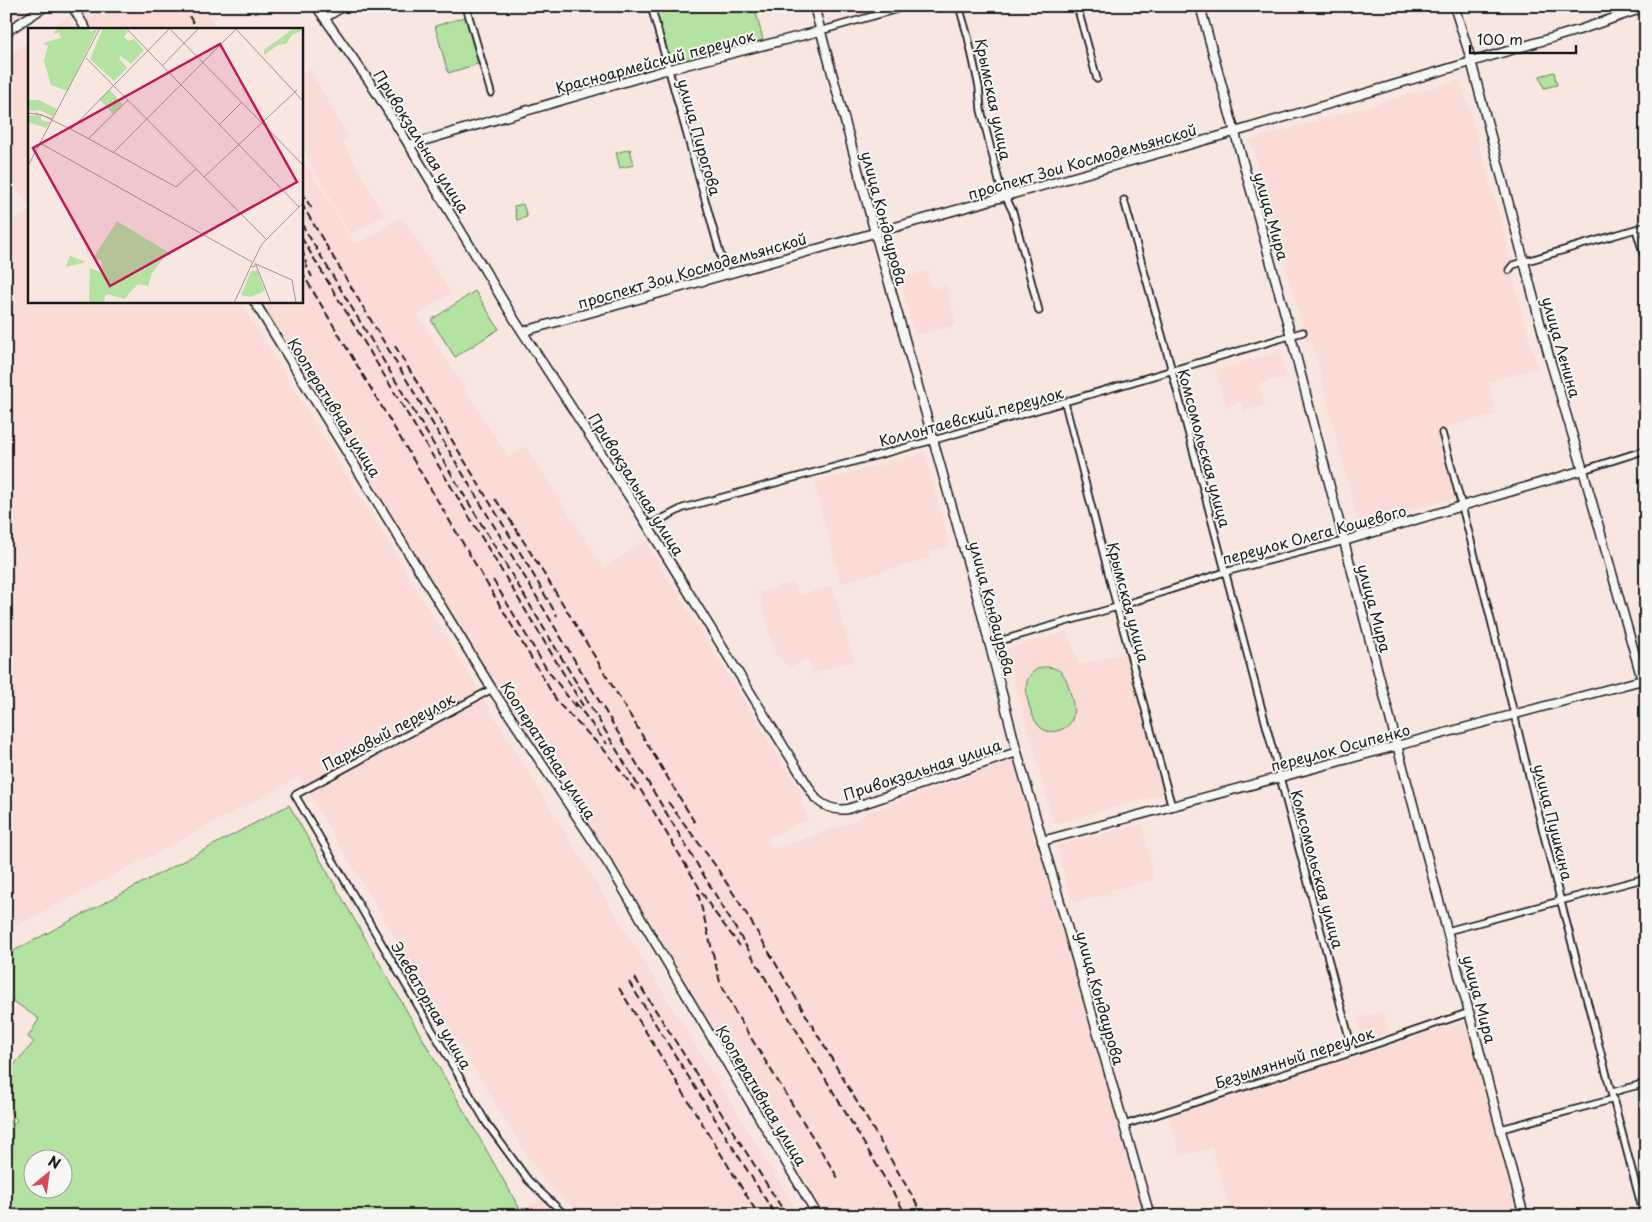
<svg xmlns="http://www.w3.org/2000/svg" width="1652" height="1222" viewBox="0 0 1652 1222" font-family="'Playpen Sans',sans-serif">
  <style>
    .built { fill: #fadbd5 }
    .green { fill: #b3e2a1; stroke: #687f5e; fill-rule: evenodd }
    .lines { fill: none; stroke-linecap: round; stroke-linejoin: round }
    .street-casing { stroke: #1c1c1c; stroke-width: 9 }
    .secondary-casing { stroke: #1c1c1c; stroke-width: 11 }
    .street { stroke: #f6f6f2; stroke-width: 5.5 }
    .secondary { stroke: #f6f6f2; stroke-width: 8 }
    .rail { stroke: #1c1c1c; stroke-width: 2; stroke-dasharray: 8 4; stroke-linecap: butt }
    .labels { text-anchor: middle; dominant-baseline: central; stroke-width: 4; stroke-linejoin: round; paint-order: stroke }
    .street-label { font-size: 15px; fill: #1c1c1c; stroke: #f6f6f2 }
    .inset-road { fill: none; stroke: #a09592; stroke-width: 1 }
    .view { fill: #c2185b; fill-opacity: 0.15; stroke: #c2185b; stroke-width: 2.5 }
    .inset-edge { fill: none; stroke: #1c1c1c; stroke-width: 2.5 }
  </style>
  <rect width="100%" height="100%" fill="#f8e6e1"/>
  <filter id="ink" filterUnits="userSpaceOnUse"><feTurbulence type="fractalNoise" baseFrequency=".02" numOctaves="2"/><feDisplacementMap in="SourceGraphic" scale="10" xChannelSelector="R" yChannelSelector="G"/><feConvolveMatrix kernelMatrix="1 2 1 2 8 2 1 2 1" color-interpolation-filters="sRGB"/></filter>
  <g filter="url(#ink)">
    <g class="built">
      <polygon points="6,6 37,6 6,25"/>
      <polygon points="79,6 204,6 217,29 93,29"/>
      <polygon points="68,17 75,29 50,29"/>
      <polygon points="29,42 29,208 6,171 6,56"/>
      <polygon points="309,68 348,136 343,143 384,215 350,235 301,145 301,73"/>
      <polygon points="1461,80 1510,257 1513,279 1537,368 1489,382 1496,414 1436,430 1455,498 1358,522 1312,341 1307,342 1250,140"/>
      <polygon points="301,155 354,244 366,240 402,217 451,293 418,315 508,457 526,447 603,568 645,541 801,793 800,800 808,819 767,839 773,849 850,823 865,814 1012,760 1145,1216 824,1216 259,301 301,301"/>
      <polygon points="29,211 29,301 240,301 800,1216 583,1216 539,1175 298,776 271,793 6,931 6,225"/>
      <polygon points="927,271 932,289 946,286 956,325 915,335 900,278"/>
      <polygon points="1280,352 1286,376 1259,384 1264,405 1244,411 1241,402 1226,407 1216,370"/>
      <polygon points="924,453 950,546 929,552 930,558 841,583 814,483"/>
      <polygon points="794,582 798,596 832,586 854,661 813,673 809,659 789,667 775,653 759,592"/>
      <polygon points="1067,632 1079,665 1125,653 1163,794 1054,824 1006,649"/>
      <polygon points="1142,824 1154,878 1150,878 1151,881 1111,890 1111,893 1072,903 1057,846"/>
      <polygon points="1382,1011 1389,1032 1363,1041 1357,1019"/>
      <polygon points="1467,1021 1517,1216 1232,1216 1212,1148 1180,1156 1169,1117 1303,1072"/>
      <polygon points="542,1199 561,1216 514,1216"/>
    </g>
    <g class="green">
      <polygon points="651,6 754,6 764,43 669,69"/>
      <polygon points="465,17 478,64 448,73 435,26"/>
      <polygon points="1554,72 1557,85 1544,88 1540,76"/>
      <polygon points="630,149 634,165 620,168 616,153"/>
      <polygon points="523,204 527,217 517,220 514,206"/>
      <polygon points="475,291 499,329 455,357 431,320"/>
      <path d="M1042,667c6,0 12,0 18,4 6,5 8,13 10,20 4,15 8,33 -10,39 -19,7 -27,-10 -31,-25 -4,-16 -6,-31 13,-38z"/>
      <path d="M289,805l231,404 -12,7h-502v-99l7,8 4,-5 -11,-13v-33l28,-32 -6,-5 11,-18 -33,-23v-41zM32,1160h30v30h-30z"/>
    </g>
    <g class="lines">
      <defs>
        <g id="street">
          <polyline points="466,6 491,93"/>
          <polyline points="651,6 726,275"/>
          <polyline points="959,6 968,37 979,87 981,110 1000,185 1013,212 1039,311"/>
          <polyline points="1077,6 1097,79"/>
          <polyline points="820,31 908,6"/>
          <polyline points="1124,200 1169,360 1353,1052"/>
          <polyline points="1636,229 1646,263"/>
          <polyline points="1509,270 1513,265 1646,226"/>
          <polyline points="1065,403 1117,607 1172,807"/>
          <path d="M1442,433c44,155 78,313 119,469 27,105 56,209 83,314"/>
          <polyline points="1583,470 1646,450"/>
          <polyline points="648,526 683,508 941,438 1303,332"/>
          <polyline points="989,644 1117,607 1225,572 1344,541"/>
          <polyline points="492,689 295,795 487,1124 528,1180 566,1216"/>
          <polyline points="1447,931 1646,878"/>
          <polyline points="1613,1092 1646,1083"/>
          <polyline points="1124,1125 1353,1052 1470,1012"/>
          <polyline points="1501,1129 1614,1099"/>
        </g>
        <g id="secondary">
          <polyline points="72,6 86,29"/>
          <path d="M316,6l53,75 40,64 107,177 120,185 180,292c9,8 19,12 32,10l169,-57"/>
          <polyline points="814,6 875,233 979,603 1017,752 1150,1216"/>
          <polyline points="1200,6 1288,325 1397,745 1524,1216"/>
          <polyline points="1454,6 1469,53 1550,360 1583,470 1646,694"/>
          <polyline points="324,18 344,6"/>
          <polyline points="6,32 46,6"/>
          <polyline points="409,145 662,71 820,31"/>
          <polyline points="254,301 492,689 609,865 818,1216"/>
          <polyline points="524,333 528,330 1245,129 1582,29 1646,7"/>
          <polyline points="1344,541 1583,470"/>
          <polyline points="1042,841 1646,679"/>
        </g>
      </defs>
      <use href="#street" class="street-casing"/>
      <use href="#secondary" class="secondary-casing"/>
      <use href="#street" class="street"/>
      <use href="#secondary" class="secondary"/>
      <g class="rail">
        <polyline points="183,6 197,29"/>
        <polyline points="301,191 312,209"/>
        <path d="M301,203c201,338 405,674 606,1013"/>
        <polyline points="301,223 712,909 740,946"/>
        <polyline points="301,237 583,706"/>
        <polyline points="302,249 307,267 312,277"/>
        <polyline points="301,271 558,703 608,754 635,790"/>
        <polyline points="395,346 530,569 557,616"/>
        <polyline points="495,499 507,515 566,609 695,823"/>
        <polyline points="493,580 546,668 578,710"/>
        <polyline points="575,702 607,744"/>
        <polyline points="668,802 715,865 746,913 924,1216"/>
        <polyline points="698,893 720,982 735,1012 838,1178"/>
        <polyline points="635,978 787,1216"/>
        <polyline points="629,982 776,1216"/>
        <polyline points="619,988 759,1216"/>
      </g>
    </g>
  </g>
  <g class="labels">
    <g class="street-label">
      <text transform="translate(655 61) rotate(-15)">Красноармейский переулок</text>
      <text transform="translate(994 99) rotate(78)">Крымская улица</text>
      <text transform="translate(700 137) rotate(74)">улица Пирогова</text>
      <text transform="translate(422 141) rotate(58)">Привокзальная улица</text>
      <text transform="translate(1082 161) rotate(-16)">проспект Зои Космодемьянской</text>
      <text transform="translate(1272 216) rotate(74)">улица Мира</text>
      <text transform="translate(885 218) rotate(75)">улица Кондаурова</text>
      <text transform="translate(692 270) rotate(-16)">проспект Зои Космодемьянской</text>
      <text transform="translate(1562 347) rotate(74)">улица Ленина</text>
      <text transform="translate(335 407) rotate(58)">Кооперативная улица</text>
      <text transform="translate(971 416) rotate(-15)">Коллонтаевский переулок</text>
      <text transform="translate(1205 448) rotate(75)">Комсомольская улица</text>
      <text transform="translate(637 484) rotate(58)">Привокзальная улица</text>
      <text transform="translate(1314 534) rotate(-15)">переулок Олега Кошевого</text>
      <text transform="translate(1129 602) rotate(75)">Крымская улица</text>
      <text transform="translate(993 608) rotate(75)">улица Кондаурова</text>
      <text transform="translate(1375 608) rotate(75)">улица Мира</text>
      <text transform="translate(388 731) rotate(-28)">Парковый переулок</text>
      <text transform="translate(1340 747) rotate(-15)">переулок Осипенко</text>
      <text transform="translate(549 750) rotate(57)">Кооперативная улица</text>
      <text transform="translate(922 769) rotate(-18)">Привокзальная улица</text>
      <text transform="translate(1554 822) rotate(76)">улица Пушкина</text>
      <text transform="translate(1318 869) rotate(75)">Комсомольская улица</text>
      <text transform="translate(1101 998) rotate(74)">улица Кондаурова</text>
      <text transform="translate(1480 999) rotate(75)">улица Мира</text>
      <text transform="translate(432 1005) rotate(60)">Элеваторная улица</text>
      <text transform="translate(1294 1057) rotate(-18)">Безымянный переулок</text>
      <text transform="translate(762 1095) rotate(59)">Кооперативная улица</text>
    </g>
  </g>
  <g transform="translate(28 28)">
    <rect width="275" height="275" fill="#f8e6e1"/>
    <path d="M33,0h26l4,4 7,-4 -31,63 -16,-6 -7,-24 4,-15 -5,-3 18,-5 -2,-6 -4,2 -2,-2zM75,0h21l4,4 -4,5 4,4 6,-2 10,11 -13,14 -10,-8 -2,2 8,10 -13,13 -24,-22zM266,0l9,2 -11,5 -6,9 -8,1 -14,10v-5zM82,62l13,15 -10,9 -14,-15zM0,72h11l18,9 -4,8 -13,-7 -10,1zM13,87v5l9,2 -4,6 -18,-6v-6zM89,193l51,31 -16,21 -4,13 -10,-2 -14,15 -16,-5 -3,2 -1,7h-15l1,-35 16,6 -5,-3 1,-10 -9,-3zM42,228l16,6 -20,5zM229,242l8,21 -15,6 -9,-2 10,-24z" fill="#b3e2a1"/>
    <path class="inset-road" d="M98,0l173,179M141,0l134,137M207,0l68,73M58,30l180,181M134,38l37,-38M0,85l14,2 38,19 96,53 20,-18M7,85l18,6M191,97l23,-23M43,101l99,-101M61,110l39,-38M12,115l60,-115M86,124l122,-123M0,138l12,-23 212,119M176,149l93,-87M228,235l-2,4 -3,-1 11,-22 41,-41M228,236l36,16 4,23M228,237l15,38M206,275l17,-37"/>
    <path class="view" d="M192,16l77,138 -187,104 -77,-138z"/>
    <rect width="275" height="275" class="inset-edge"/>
  </g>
  <rect width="1652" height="1222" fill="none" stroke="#f6f6f2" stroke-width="25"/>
  <rect x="12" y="12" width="1627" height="1197" fill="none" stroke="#1c1c1c" stroke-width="2" filter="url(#ink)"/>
  <g transform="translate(48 1174) rotate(29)"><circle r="24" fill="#f6f6f2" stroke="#9f9f9c"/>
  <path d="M0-4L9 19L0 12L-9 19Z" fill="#d1495b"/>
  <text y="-8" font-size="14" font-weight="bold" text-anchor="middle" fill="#1c1c1c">N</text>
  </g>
  <path d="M1470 45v8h106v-8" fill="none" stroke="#1c1c1c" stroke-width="2.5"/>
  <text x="1477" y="45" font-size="15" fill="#1c1c1c" stroke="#f6f6f2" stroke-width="4" paint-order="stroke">100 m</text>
</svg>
